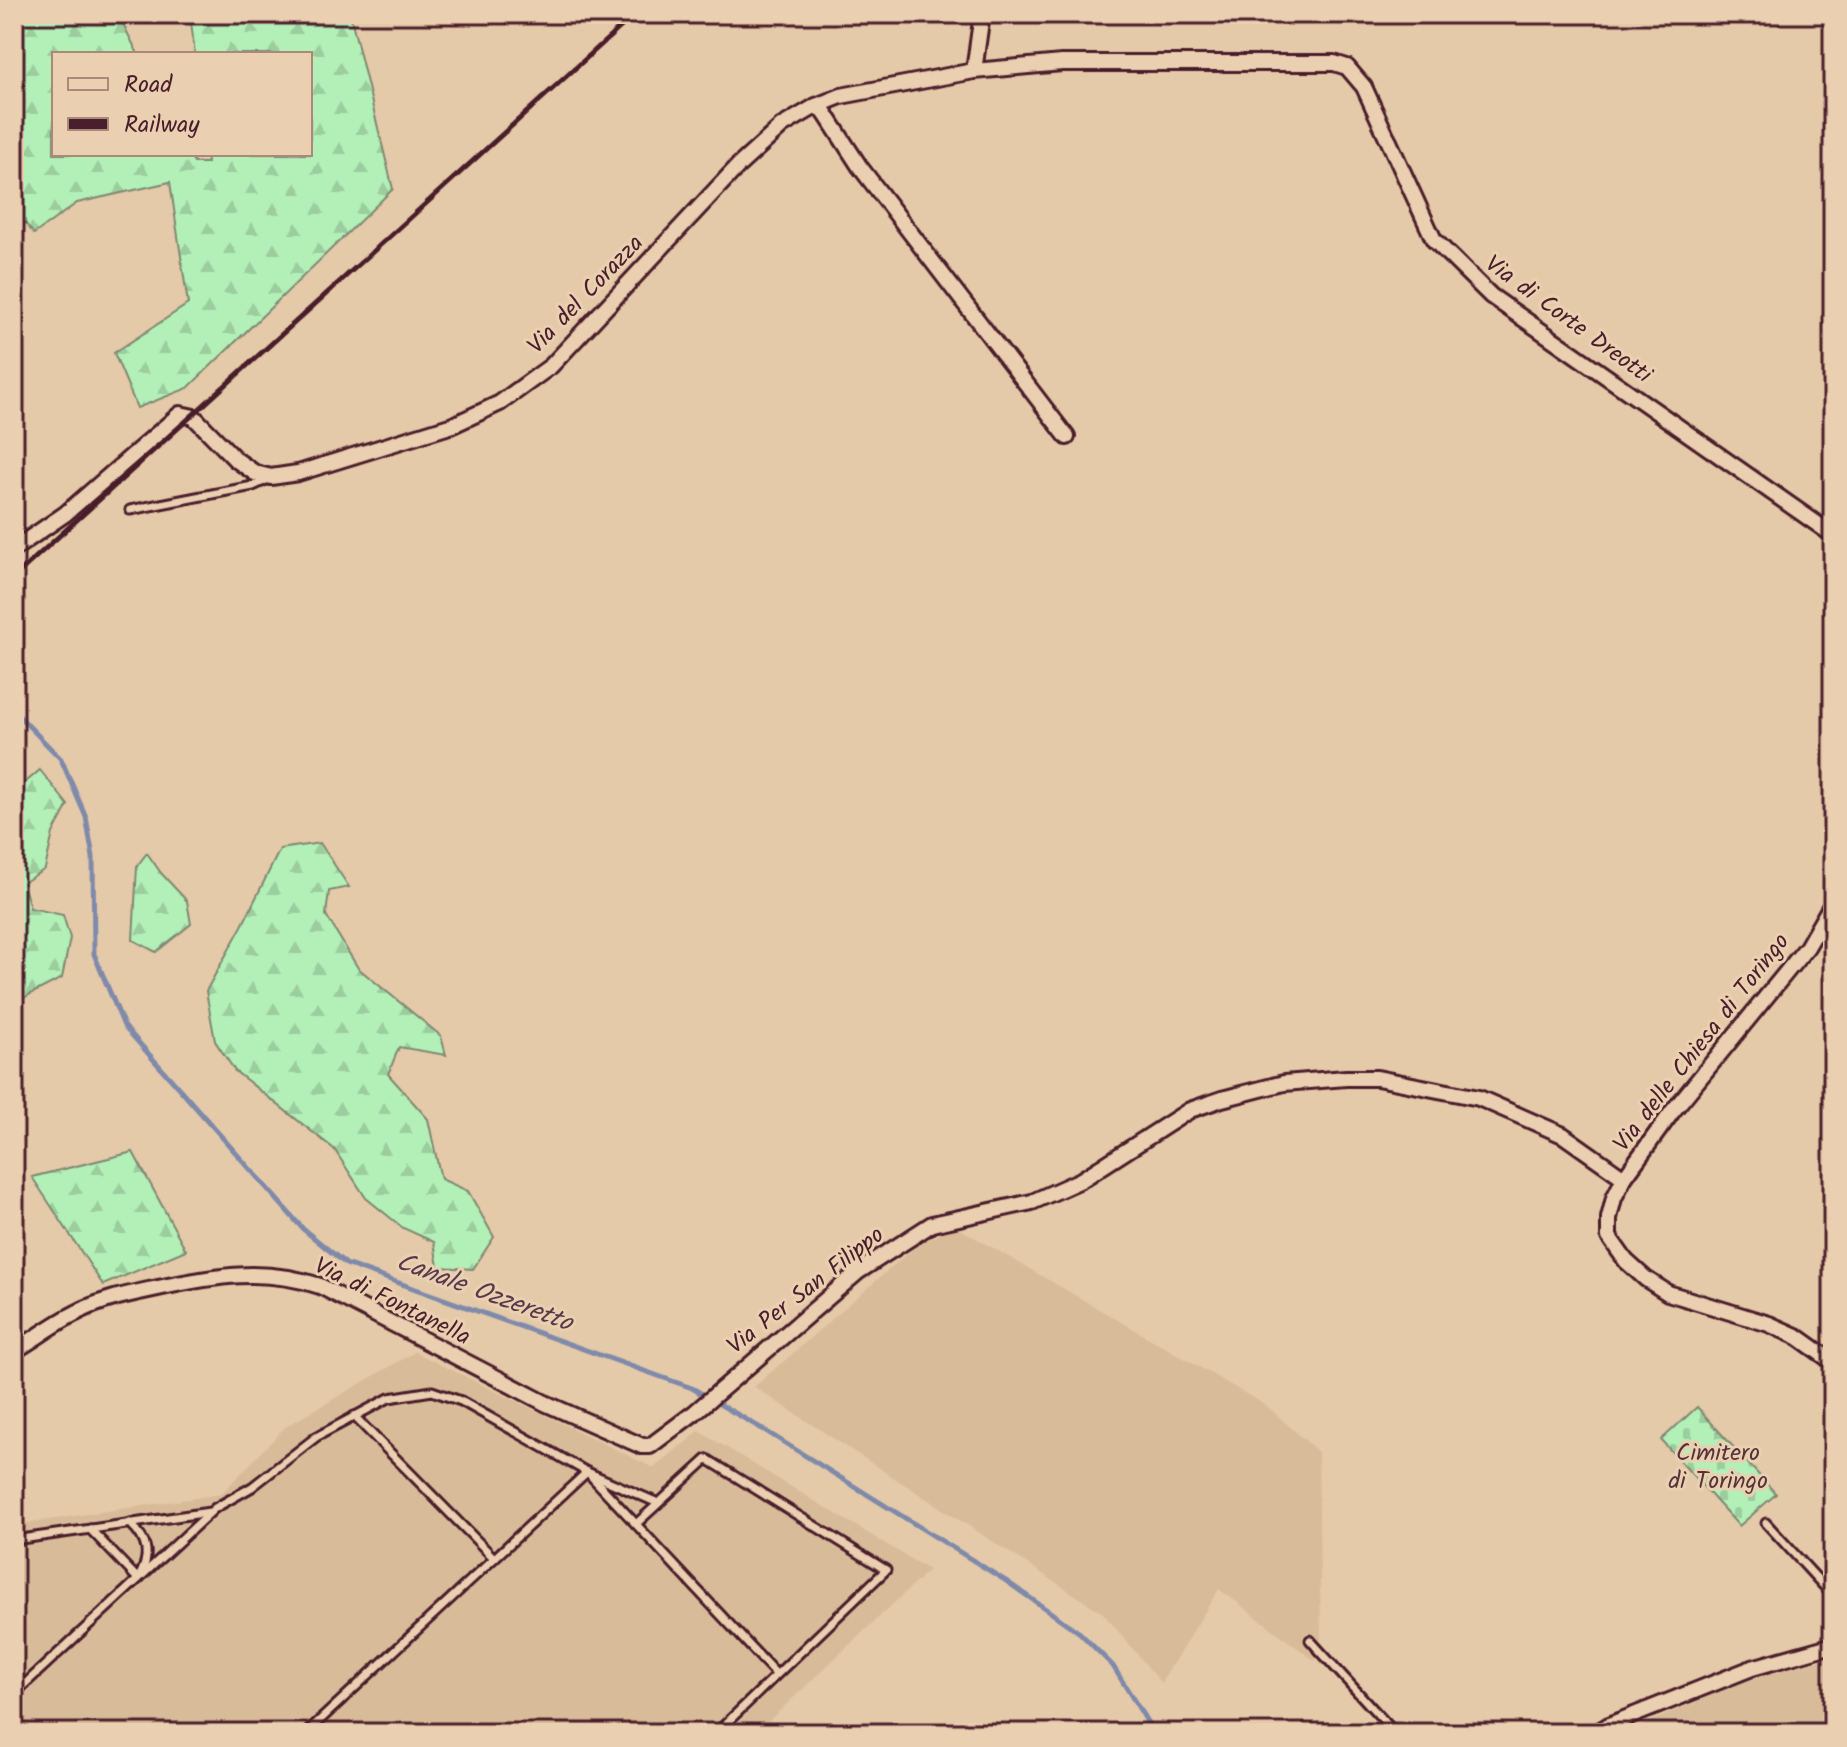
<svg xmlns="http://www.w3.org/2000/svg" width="1847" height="1747" viewBox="0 0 1847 1747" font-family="Kalam,sans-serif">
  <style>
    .built { fill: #d8bc9a }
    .forest { fill: url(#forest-firs); stroke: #7e8871; stroke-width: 2 }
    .cemetery { fill: url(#cemetery-stones); stroke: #7e8871; stroke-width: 2 }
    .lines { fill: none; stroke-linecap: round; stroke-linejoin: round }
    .stream { stroke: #7f8aaa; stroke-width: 5 }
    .lane-casing { stroke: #4a1f2b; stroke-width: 13 }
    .street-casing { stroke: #4a1f2b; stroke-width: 20 }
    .lane { stroke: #eacfb1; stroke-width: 7 }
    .street { stroke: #eacfb1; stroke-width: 14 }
    .rail { stroke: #4a1f2b; stroke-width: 5 }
    .labels { text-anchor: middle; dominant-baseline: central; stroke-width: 6; stroke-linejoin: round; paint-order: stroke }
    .street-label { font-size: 24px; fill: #4a1f2b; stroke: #eacfb1 }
    .park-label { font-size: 24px; fill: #543439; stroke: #eacfb1 }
    .water-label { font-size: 26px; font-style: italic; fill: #573a4b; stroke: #eacfb1 }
  </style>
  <defs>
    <pattern id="forest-firs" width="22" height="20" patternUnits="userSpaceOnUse" patternTransform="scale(2)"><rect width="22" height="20" fill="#b2f0b7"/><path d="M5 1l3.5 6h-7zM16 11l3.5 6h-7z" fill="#9bcd9e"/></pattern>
    <pattern id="cemetery-stones" width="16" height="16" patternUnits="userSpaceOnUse" patternTransform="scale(2)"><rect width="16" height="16" fill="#b2f0b7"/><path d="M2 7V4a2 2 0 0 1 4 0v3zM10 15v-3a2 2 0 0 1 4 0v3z" fill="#9bcd9e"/></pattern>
  </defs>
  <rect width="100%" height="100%" fill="#e5caa9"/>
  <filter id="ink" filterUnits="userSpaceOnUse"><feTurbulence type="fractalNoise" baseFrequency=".0125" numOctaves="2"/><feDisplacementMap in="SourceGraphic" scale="16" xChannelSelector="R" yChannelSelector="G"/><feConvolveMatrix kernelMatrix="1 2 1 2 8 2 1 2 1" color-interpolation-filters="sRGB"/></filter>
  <g filter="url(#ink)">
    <g class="built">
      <polygon points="955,1226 1267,1406 1318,1452 1321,1638 1315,1661 1219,1589 1161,1683 1103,1613 754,1387 917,1245"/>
      <polygon points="415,1352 654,1468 699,1431 929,1570 756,1733 14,1733 14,1525 221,1494 285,1427"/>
      <polygon points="1833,1657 1833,1733 1624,1733 1746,1680"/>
    </g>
    <g class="forest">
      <polygon points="14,14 118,14 138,54 54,54 54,154 189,154 194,163 207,163 206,154 310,154 310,54 195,54 190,14 350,14 393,189 188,388 137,408 114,353 188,304 170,182 77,203 34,234 14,209"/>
      <polygon points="40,770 68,805 53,833 45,869 23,883 30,908 63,915 70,938 62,978 21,999 15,975 20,949 14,933 14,792"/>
      <polygon points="320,843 349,887 329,891 326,915 358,968 441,1036 446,1055 399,1047 388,1074 428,1119 441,1179 468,1191 494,1237 473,1269 438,1267 434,1242 403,1228 366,1198 334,1149 235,1071 215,1041 206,991 242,926 280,849"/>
      <polygon points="147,853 161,873 187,901 191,924 156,952 133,940 137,866"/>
      <polygon points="133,1152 186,1250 103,1285 32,1177"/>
    </g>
    <polygon class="cemetery" points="1697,1407 1776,1494 1739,1526 1661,1440"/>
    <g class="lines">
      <polyline class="stream" points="14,711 61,759 86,817 93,857 94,954 124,1026 303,1229 346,1264 692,1388 764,1430 1006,1581 1080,1633 1113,1666 1154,1733"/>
      <defs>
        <g id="lane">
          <polyline points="130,510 253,486 268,479"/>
          <polyline points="354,1416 494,1558"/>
          <polyline points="591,1476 776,1674"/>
          <polyline points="1766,1523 1833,1596"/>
          <polyline points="636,1524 707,1459 886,1570 716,1733"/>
          <path d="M90,1529l48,50c13,-22 11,-38 -8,-56"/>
          <polyline points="14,1540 210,1512"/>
          <polyline points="1310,1640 1395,1733"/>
          <polyline points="14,1694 215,1508 252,1487 316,1437 389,1398 432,1391 461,1401 587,1472 658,1503"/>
          <polyline points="306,1733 587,1472"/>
        </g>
        <g id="street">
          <polyline points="974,71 982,14"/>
          <polyline points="816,106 825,113 860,167 1067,437"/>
          <polyline points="14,549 65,514 180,414 194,417 235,459 255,473 271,477 298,473 453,425 500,403 551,366 738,166 782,126 816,106 841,96 974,71 1062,63 1334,63 1347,67 1364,87 1434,240 1491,296 1833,535"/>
          <polyline points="1833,902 1807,947 1672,1112 1624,1178 1614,1198 1609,1218 1609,1237 1626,1261 1646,1279 1668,1293 1769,1324 1798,1337 1833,1362"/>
          <path d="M14,1351c21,-12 41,-28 62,-38 26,-14 54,-19 82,-25 56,-12 106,-21 162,-2l225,117 97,43h8l44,-33 165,-142 73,-47 100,-22 49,-22 109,-70 32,-11 62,-16 62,-5h31l102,20 84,37 61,43"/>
          <polyline points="1596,1733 1609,1725 1752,1668 1833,1645"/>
        </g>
      </defs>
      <use href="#lane" class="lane-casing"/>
      <use href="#street" class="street-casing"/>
      <use href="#lane" class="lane"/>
      <use href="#street" class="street"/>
      <polyline class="rail" points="14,577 635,14"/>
    </g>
  </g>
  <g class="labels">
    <g class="street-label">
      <text transform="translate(586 295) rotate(-46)">Via del Corazza</text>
      <text transform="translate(1568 320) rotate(36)">Via di Corte Dreotti</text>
      <text transform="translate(1702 1043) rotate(-52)">Via delle Chiesa di Toringo</text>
      <text transform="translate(806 1291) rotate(-38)">Via Per San Filippo</text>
      <text transform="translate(392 1302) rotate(26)">Via di Fontanella</text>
    </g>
    <g class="park-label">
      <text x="1718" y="1453">Cimitero<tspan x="1718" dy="28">di Toringo</tspan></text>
    </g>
    <g class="water-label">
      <text transform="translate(484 1293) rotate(20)">Canale Ozzeretto</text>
    </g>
  </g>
  <rect width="1847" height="1747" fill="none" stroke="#eacfb1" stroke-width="48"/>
  <rect x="24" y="24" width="1799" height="1699" fill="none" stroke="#4a1f2b" stroke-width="3" filter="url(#ink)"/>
  <rect x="52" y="52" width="260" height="104" fill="#eacfb1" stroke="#aa897b" stroke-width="2"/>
  <rect x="68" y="78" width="40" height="12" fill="#eacfb1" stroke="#aa897b" stroke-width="2"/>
  <text x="124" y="92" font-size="24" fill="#4a1f2b">Road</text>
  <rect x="68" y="118" width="40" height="12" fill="#4a1f2b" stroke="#aa897b" stroke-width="2"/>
  <text x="124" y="132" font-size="24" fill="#4a1f2b">Railway</text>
</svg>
